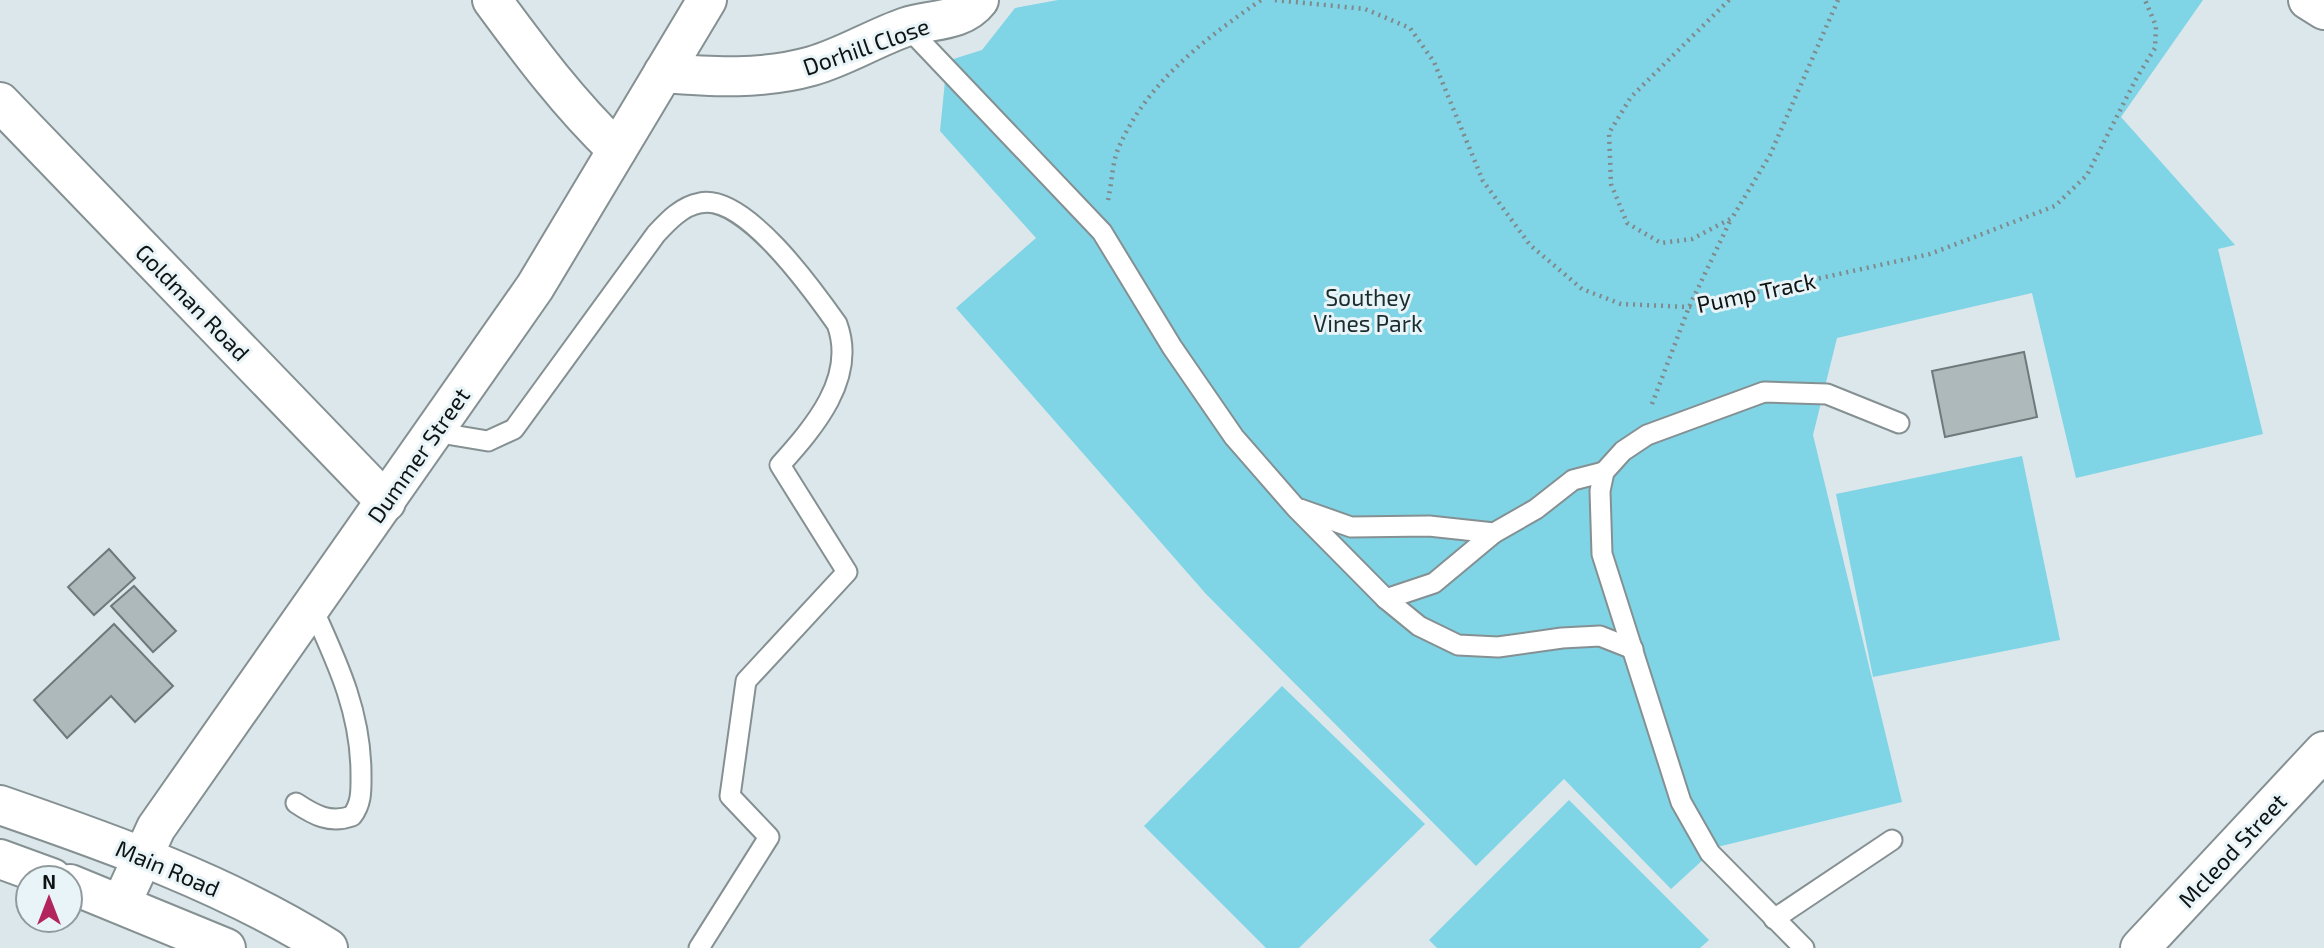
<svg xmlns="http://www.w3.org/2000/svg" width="2324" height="948" viewBox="0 0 2324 948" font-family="'Exo 2',sans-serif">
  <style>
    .green { fill: #7fd4e6 }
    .building { fill: #aeb9bc; stroke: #6f797c; stroke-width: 2 }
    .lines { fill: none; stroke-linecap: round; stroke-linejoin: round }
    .lane-casing { stroke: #859092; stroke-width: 23 }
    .street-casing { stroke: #859092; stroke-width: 42 }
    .secondary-casing { stroke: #859092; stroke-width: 42 }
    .path { stroke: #80898b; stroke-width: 4.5; stroke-dasharray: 2 5; stroke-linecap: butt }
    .lane { stroke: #fff; stroke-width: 19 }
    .street { stroke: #fff; stroke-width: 38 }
    .secondary { stroke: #fff; stroke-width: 38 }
    .labels { text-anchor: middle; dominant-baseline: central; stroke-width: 6; stroke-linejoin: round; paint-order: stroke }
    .street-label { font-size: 23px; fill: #0f1314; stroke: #e8f4f7 }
    .park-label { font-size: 23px; fill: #192d31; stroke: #e8f4f7 }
  </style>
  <rect width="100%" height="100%" fill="#dbe7ea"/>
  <g class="green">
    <polygon points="1058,0 2203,0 2121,117 2235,245 2218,249 2263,434 2076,478 2032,293 1837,338 1813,435 1902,802 1717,847 1671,889 1564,779 1476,866 1206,594 956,308 1036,238 940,131 947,61 982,50 1015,8"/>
    <polygon points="2022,456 2060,640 1873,677 1836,494"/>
    <polygon points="1282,686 1425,824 1299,948 1266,948 1144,826"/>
    <polygon points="1569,800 1709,940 1700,948 1437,948 1429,940"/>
  </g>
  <g class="building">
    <polygon points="2024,352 2037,417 1945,437 1932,371"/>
    <polygon points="109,549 135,578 94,615 68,587"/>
    <polygon points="134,586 176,631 153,652 111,606"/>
    <polygon points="114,624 173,686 135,722 111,696 67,738 34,700"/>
  </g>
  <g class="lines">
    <defs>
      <g id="lane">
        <polyline points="907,27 1102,232 1172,347 1234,437 1296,508 1386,599 1419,626 1458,645 1498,647 1562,638 1600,636 1633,649"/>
        <path d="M434,432l54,9 26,-12 142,-195c12,-13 26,-28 44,-31 44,-10 113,87 137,121 20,54 -23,103 -57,141l67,107 -101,109 -16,115 39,41 -70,111"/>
        <polyline points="1300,509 1351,527 1429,526 1494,533 1536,509 1573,480 1604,472"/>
        <polyline points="1386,599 1434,583 1494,533"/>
        <path d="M296,803c18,12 34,21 56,13 10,-13 9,-26 9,-42 0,-62 -24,-112 -49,-167"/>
        <polyline points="1774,919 1892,840"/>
        <polyline points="1804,948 1710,853 1681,802 1602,554 1600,491 1604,472 1623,451 1647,435 1764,392 1827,394 1899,423"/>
      </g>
      <g id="street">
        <path d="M492,0c39,53 77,104 125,150"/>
        <polyline points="2308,0 2324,10"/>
        <path d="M663,73c51,4 99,7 149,-7 32,-9 62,-28 94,-39 24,-8 55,-4 73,-27"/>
        <polyline points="0,102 386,502"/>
        <polyline points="121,904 156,828 535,287 707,0"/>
        <polyline points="2140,948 2324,751"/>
      </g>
      <g id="secondary">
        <path d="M0,805c113,39 226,79 328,143"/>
        <polyline points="0,859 52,878"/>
        <polyline points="70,884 226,948"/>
      </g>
    </defs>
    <use href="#lane" class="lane-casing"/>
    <use href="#street" class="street-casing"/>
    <use href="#secondary" class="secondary-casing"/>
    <g class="path">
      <polyline points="1275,0 1365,9 1410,28 1434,62 1483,181 1530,245 1582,289 1621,304 1689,307 1930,254 2055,206 2087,175 2136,79 2155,48 2156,26 2145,0"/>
      <polyline points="1729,0 1631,97 1609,133 1611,184 1627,223 1661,243 1692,239 1732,218 1770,155 1838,0"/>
      <path d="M1108,200c4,-17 4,-38 11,-53 28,-65 86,-108 142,-147"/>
      <polyline points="1652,404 1689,307 1731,219"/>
    </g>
    <use href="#lane" class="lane"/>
    <use href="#street" class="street"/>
    <use href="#secondary" class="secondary"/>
  </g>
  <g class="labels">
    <g class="street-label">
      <text transform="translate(866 46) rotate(-19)">Dorhill Close</text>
      <text transform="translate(1756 292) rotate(-12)">Pump Track</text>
      <text transform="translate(193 302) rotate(46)">Goldman Road</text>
      <text transform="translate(418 455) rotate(-55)">Dummer Street</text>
      <text transform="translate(2232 850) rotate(-47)">Mcleod Street</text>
      <text transform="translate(168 868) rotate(23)">Main Road</text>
    </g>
    <g class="park-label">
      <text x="1368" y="297">Southey<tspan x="1368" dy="26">Vines Park</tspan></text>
    </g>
  </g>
  <g transform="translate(49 899)"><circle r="33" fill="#e8f4f7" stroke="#919a9c" stroke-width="2"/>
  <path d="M0-5L12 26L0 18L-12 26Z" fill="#b1245d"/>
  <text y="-10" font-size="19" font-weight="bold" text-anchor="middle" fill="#0f1314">N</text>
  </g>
</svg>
